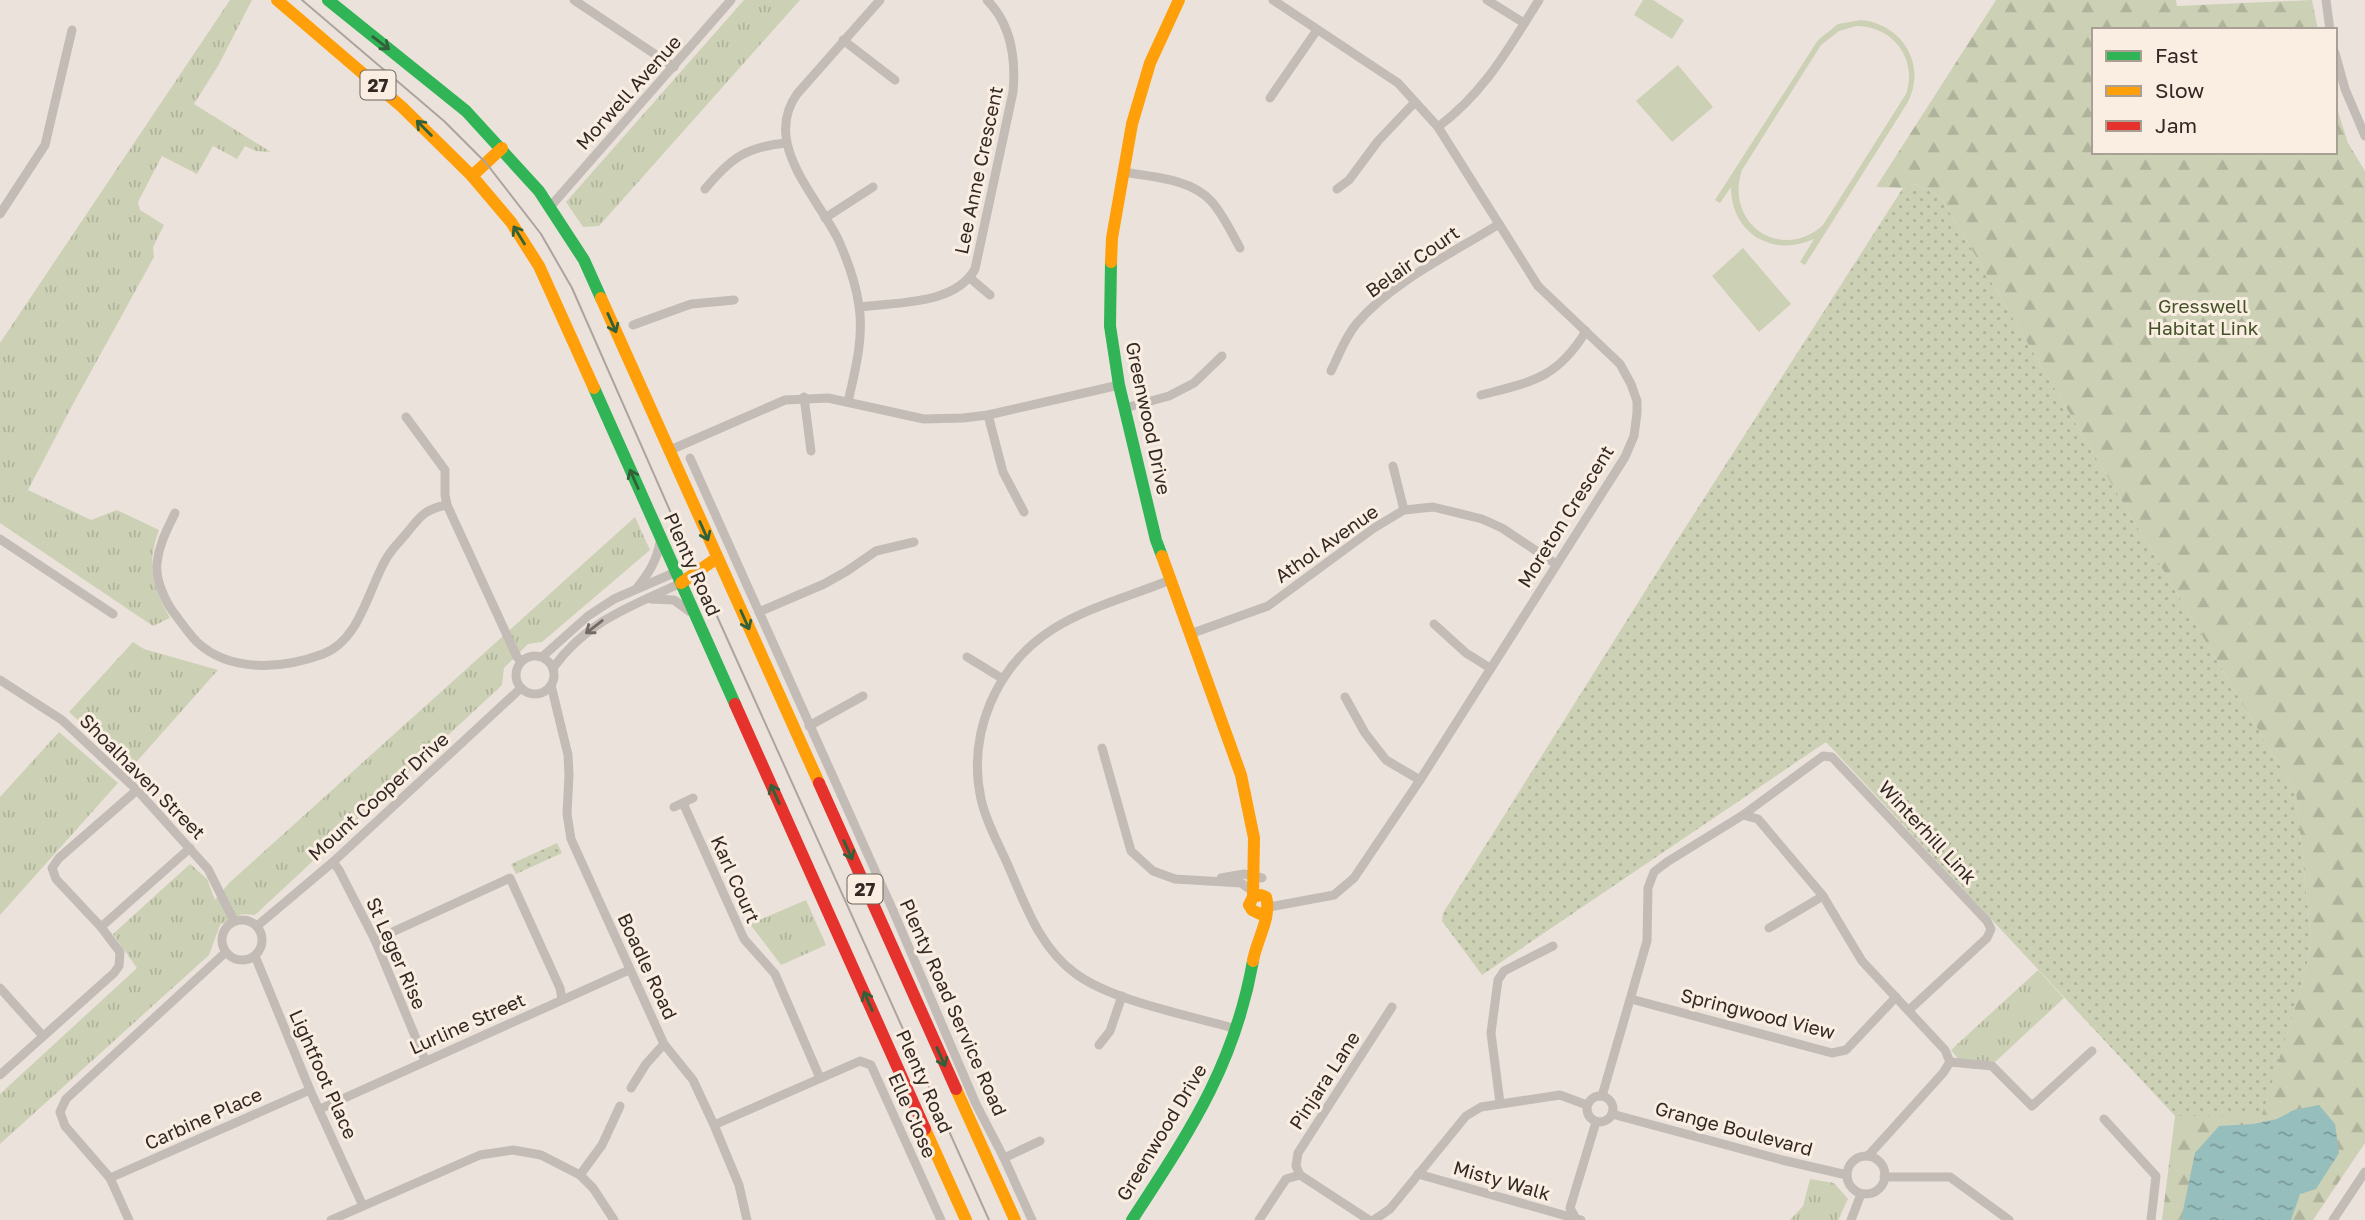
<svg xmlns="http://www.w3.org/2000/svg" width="2365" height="1220" viewBox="0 0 2365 1220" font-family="'Golos Text',sans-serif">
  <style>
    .grass { fill: url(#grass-dots) }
    .forest { fill: url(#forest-firs) }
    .park { fill: url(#park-tufts) }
    .pitch { fill: #ccd0b4; fill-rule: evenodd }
    .water { fill: url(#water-ripples) }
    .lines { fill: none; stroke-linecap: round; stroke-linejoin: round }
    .street { stroke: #c3bbb5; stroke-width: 9 }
    .fast { stroke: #30b455; stroke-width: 12 }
    .slow { stroke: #ff9f0a; stroke-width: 12 }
    .jam { stroke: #e5322d; stroke-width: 12 }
    .tram { stroke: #aba49f; stroke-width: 2 }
    .oneway { stroke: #326038 }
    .oneway2 { stroke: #746a65 }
    .labels { text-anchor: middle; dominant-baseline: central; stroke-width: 6; stroke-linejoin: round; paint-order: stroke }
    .shield { fill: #f9eee1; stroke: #6e635d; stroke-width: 2 }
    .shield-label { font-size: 18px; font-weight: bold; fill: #332824 }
    .street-label { font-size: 19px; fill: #332824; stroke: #f9eee1 }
    .park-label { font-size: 19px; fill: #435227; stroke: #f9eee1 }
  </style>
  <defs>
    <pattern id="grass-dots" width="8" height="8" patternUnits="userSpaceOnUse" patternTransform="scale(1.75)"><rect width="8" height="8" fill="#ccd0b4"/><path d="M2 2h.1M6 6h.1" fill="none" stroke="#b0b39b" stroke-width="1.8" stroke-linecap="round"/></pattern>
    <pattern id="forest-firs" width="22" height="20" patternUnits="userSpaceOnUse" patternTransform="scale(1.75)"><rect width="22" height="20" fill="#ccd0b4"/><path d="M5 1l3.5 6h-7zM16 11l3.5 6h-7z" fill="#b0b39b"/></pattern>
    <pattern id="park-tufts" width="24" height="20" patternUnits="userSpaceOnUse" patternTransform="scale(1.75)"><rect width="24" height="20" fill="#ccd0b4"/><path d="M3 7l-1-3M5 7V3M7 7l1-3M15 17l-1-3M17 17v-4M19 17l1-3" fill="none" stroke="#b0b39b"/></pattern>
    <pattern id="water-ripples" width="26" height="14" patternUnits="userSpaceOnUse" patternTransform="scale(1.75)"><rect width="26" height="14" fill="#96bebd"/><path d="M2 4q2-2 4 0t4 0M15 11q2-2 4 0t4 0" fill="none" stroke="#7b9a99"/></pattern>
  </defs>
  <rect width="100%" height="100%" fill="#ebe3db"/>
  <g class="grass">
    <polygon points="1915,184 1940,196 2296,793 2311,938 2306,972 2262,1116 2175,1116 1826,742 1482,975 1442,921 1443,913 1676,542 1903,188"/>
    <polygon points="557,843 562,853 516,874 511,864"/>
  </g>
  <polygon class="forest" points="1996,0 2176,0 2177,6 2312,0 2318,30 2094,30 2094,152 2335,152 2335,102 2348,143 2365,171 2365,1143 2313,1220 2162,1220 2175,1116 2262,1115 2306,972 2311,938 2296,793 1940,196 1915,184 1903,188 1876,187"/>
  <g class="park">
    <path d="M230,0h22l-34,66 -24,38 77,48 -15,-1 -11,-5 -8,13 -24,-13 -16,28 -35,-18 -24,46 2,8 24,15 -11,22 1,10 -81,147 -45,86 63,30 26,-10 42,20c-13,36 -7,56 11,88l-17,8 -153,-103v-180z"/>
    <polygon points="744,0 800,0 599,226 583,227 566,202"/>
    <polygon points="635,517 650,550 542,642 528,644 504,668 502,685 255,915 242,914 220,925 209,955 0,1144 0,1094 137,968 113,934 190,864 207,879 215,900 229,883"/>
    <polygon points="133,642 144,649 218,670 131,768 69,712"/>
    <polygon points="59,732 118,783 0,915 0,797"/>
    <polygon points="806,900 826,945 781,965 750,924"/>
    <polygon points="2038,970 2064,998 1995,1062 1959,1060 1951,1050"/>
    <polygon points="1810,1179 1834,1183 1848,1199 1838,1220 1790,1220 1803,1206"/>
  </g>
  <g class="pitch">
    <polygon points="1643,0 1653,0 1684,20 1672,39 1634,15"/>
    <path d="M1861,20c41,4 66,44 47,82l-103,163 -5,-3 14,-23c-42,19 -83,-6 -83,-52l-11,16 -5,-3 103,-160 20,-16zM1856,26c37,0 62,33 50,68l-83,131c-42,38 -99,-2 -81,-55l79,-125 18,-14z"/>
    <polygon points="1678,65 1713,107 1672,142 1636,101"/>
    <polygon points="1743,248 1791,304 1759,332 1712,276"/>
  </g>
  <polygon class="water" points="2319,1105 2335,1124 2339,1153 2316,1189 2300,1194 2291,1220 2181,1220 2195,1153 2219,1126 2253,1124 2277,1119 2294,1110"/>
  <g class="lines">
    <g class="street">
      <polyline points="574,0 674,67"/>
      <polyline points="1487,0 1524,23"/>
      <polyline points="2326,0 2330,30"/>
      <polyline points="843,40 895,80"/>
      <polyline points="2335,53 2345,89 2365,136"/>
      <polyline points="1270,98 1317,30"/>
      <path d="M1438,127c47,-35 70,-78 101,-127"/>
      <path d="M1123,172c28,5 67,6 88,29 12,13 20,31 29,47"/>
      <path d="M705,189c25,-30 40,-42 81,-46"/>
      <polyline points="1337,189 1349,180 1378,141 1415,102"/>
      <polyline points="550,207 731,0"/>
      <polyline points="0,214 45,145 72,30"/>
      <polyline points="825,218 873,187"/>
      <polyline points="970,278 990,295"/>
      <path d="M860,307c37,-5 95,-2 115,-38l38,-177c3,-33 -1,-67 -26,-92"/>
      <polyline points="633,325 691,304 734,300"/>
      <path d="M1331,371c8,-16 14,-34 26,-48 36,-42 96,-70 142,-99"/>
      <path d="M1481,395c50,-13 76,-16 105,-64"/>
      <polyline points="804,397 811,451"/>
      <path d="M848,402c7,-31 16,-64 11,-96 -3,-22 -12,-47 -21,-67 -22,-44 -76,-96 -41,-145l83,-94"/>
      <polyline points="1125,408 1169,396 1194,383 1222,356"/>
      <polyline points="988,415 1003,472 1024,512"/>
      <polyline points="406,417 445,470 445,495 447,505 517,657 521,661"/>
      <polyline points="668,451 785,400 828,398 924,419 963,418 988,415 1119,385"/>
      <polyline points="690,458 891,906 976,1104 1004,1158 1032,1220"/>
      <polyline points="1393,466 1404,510"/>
      <path d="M175,513c-8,17 -16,31 -18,50 -2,17 9,41 20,54 6,8 12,17 20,25 33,31 86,27 126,12 37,-14 45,-64 63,-95 5,-9 13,-17 20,-25 14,-17 18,-25 41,-29"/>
      <polyline points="0,539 113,614"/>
      <path d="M1170,580c-39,16 -82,27 -117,49 -57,36 -86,105 -72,170 5,23 17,44 26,64 18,41 32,84 69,111 39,28 113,41 160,55"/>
      <path d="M637,588c11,-14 20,-27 23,-46"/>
      <polyline points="651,599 674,600 689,611"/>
      <polyline points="759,612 824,584 847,571 876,551 914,542"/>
      <polyline points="1434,624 1466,653 1490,668"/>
      <polyline points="1190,634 1268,606 1374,528 1404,510 1433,507 1482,519 1502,528 1556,564"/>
      <circle cx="535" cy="675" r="19"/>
      <polyline points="542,657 588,616 614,599 676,572"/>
      <polyline points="967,657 1003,679"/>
      <path d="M553,668c34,-47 76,-61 128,-85"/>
      <polyline points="0,680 62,720 137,790 208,869 234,921"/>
      <polyline points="551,685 568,755 569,775 567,814 571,839 664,1044 693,1080 714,1125 739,1185 747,1220"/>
      <polyline points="1345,697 1365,733 1386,760 1420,780"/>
      <polyline points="809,726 863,696"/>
      <polyline points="1102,748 1131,851 1153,871 1175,879 1241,883 1254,892"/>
      <polyline points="683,803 744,939 775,974 820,1078"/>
      <polyline points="674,807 693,798"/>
      <polyline points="1743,815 1819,759 1823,756 1832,757 1987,921 1991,929 1987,938 1909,1010"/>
      <polyline points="333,862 339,870 375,940 425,1060"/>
      <polyline points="1221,878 1244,874 1262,878"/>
      <polyline points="1269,907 1334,895 1354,878 1420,780 1625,457 1634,436 1637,413 1637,401 1631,384 1620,364 1538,286 1438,127 1398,83 1273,0"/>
      <circle cx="242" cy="940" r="20"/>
      <polyline points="257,926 333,862 521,688"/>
      <polyline points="101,927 56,879 52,868 59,858 137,790"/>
      <polyline points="1769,928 1823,896"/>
      <polyline points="375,940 510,878 560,988 562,999"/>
      <polyline points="255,956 310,1090 363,1206"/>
      <polyline points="0,988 43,1036"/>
      <polyline points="1631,999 1832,1053 1846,1050 1896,997"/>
      <polyline points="1099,1045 1110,1031 1122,996"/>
      <polyline points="1950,1062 1992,1066 2032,1106 2092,1051"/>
      <polyline points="0,1075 114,973 119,966 120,952 101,927 190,848"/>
      <polyline points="631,1088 646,1064 664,1044"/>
      <circle cx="1600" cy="1109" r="13"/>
      <polyline points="1602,1096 1647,941 1648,888 1654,872 1667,862 1743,815 1758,819 1823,896 1862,961 1945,1050 1950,1062"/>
      <polyline points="1500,1103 1491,1033 1498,980 1504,971 1553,946"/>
      <polyline points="320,1109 629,970"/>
      <polyline points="1612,1114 1782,1160 1847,1175"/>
      <polyline points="2104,1119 2156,1176 2151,1220"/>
      <polyline points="714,1125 860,1061 871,1065 941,1220"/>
      <polyline points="1868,1156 1943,1073 1950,1062"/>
      <circle cx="1866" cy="1175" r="19"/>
      <polyline points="1004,1158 1040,1141"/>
      <polyline points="1418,1174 1581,1220"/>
      <polyline points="580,1175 602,1145 620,1106"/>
      <polyline points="1300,1175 1296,1166 1298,1153 1392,1007"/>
      <polyline points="1884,1177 1950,1177 2009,1220"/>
      <polyline points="110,1178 310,1090"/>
      <polyline points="1576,1219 1570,1208 1596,1122"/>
      <polyline points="129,1220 110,1178 65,1126 60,1112 66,1099 226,952"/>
      <polyline points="331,1220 480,1155 513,1150 541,1155 580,1175 593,1188 614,1220"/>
      <polyline points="1259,1220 1286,1179 1300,1175 1369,1220"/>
      <polyline points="1374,1220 1390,1209 1466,1116 1481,1107 1560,1095 1587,1105"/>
      <polyline points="1851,1220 1861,1194"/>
      <polyline points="2333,1220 2365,1172"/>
    </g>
    <g class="fast">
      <polyline points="328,0 466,111 539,191 584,260 601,298"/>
      <polyline points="1111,262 1110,326 1119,385 1156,540 1162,556"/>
      <polyline points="594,388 735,704"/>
      <path d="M1132,1220c57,-88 102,-153 121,-259"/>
    </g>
    <g class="slow">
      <polyline points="277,0 402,107 472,176 511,222 539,266 594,388"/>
      <polyline points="472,176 502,148"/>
      <polyline points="1111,262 1112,238 1132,124 1150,63 1179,0"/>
      <polyline points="601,298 819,783"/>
      <polyline points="1162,556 1241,775 1254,838 1253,897"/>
      <polyline points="681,583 717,558"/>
      <path d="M1253,961c3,-20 19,-44 13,-64l-5,-2 -8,2 -4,8 3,5 8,4 6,-2"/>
      <polyline points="956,1089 1015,1220"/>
      <polyline points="925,1129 966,1220"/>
    </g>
    <g class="jam">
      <polyline points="735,704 925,1129"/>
      <polyline points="819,783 956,1089"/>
    </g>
    <polyline class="tram" points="302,0 444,121 486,163 541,234 572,288 689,554 989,1220"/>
  </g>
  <defs><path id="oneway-shaft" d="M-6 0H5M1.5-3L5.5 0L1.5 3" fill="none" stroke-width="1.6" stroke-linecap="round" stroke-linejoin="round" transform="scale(1.75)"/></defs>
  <g class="oneway">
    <use href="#oneway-shaft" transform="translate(381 43) rotate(37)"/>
    <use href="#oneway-shaft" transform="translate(424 128) rotate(-135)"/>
    <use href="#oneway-shaft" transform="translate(519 235) rotate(-122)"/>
    <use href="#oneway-shaft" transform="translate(612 323) rotate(66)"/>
    <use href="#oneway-shaft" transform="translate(634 479) rotate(-114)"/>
    <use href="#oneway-shaft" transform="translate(704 531) rotate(66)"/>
    <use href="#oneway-shaft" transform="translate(745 620) rotate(66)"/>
    <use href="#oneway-shaft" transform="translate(775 794) rotate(-114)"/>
    <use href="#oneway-shaft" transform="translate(848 850) rotate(66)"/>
    <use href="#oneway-shaft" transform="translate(868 1001) rotate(-114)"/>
    <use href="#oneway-shaft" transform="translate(941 1057) rotate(66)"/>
  </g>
  <use class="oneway2" href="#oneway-shaft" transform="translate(594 627) rotate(142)"/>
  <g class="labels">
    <g class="shield">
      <rect x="360.5" y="70.5" width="35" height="29" rx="5"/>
      <rect x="847.5" y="874.5" width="35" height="29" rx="5"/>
    </g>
    <g class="shield-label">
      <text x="378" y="85">27</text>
      <text x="865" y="889">27</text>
    </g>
    <g class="street-label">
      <text transform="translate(628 92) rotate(-48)">Morwell Avenue</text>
      <text transform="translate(978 170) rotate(-78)">Lee Anne Crescent</text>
      <text transform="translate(1412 261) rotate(-35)">Belair Court</text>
      <text transform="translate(1149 418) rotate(78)">Greenwood Drive</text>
      <text transform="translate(1565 516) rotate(-58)">Moreton Crescent</text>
      <text transform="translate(1326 543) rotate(-35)">Athol Avenue</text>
      <text transform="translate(693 564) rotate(66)">Plenty Road</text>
      <text transform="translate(143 776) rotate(45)">Shoalhaven Street</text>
      <text transform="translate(378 796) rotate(-42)">Mount Cooper Drive</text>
      <text transform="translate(1928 832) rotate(47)">Winterhill Link</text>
      <text transform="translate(736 879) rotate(66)">Karl Court</text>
      <text transform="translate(397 953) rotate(66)">St Leger Rise</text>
      <text transform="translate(648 966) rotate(65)">Boadle Road</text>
      <text transform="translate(954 1007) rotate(66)">Plenty Road Service Road</text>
      <text transform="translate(1758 1013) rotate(14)">Springwood View</text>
      <text transform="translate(467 1023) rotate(-24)">Lurline Street</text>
      <text transform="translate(324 1074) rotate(66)">Lightfoot Place</text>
      <text transform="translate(1324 1080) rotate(-57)">Pinjara Lane</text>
      <text transform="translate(925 1081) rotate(66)">Plenty Road</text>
      <text transform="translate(913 1115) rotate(66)">Elle Close</text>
      <text transform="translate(203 1118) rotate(-24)">Carbine Place</text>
      <text transform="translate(1734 1128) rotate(15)">Grange Boulevard</text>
      <text transform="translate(1161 1132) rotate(-59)">Greenwood Drive</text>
      <text transform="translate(1502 1180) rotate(16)">Misty Walk</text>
    </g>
    <g class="park-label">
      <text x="2203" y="305">Gresswell<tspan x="2203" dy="22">Habitat Link</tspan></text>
    </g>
  </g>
  <rect x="2092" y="28" width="245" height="126" fill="#f9eee1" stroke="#aa9f95" stroke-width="2"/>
  <rect x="2106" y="51" width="35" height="10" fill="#30b455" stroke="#aa9f95" stroke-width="2"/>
  <text x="2155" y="63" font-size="21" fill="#332824">Fast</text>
  <rect x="2106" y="86" width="35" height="10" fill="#ff9f0a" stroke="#aa9f95" stroke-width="2"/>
  <text x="2155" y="98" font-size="21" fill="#332824">Slow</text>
  <rect x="2106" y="121" width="35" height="10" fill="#e5322d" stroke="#aa9f95" stroke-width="2"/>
  <text x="2155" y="133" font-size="21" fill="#332824">Jam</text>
</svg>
